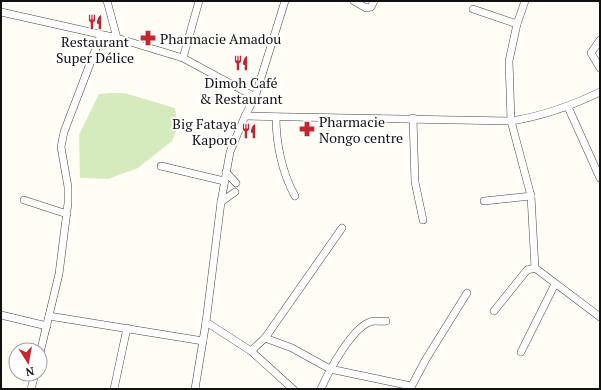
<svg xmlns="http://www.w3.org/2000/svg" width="601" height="390" viewBox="0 0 601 390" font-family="'PT Serif',serif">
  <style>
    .green { fill: #d5ebbd }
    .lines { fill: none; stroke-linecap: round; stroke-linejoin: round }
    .minor-casing { stroke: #444; stroke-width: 8 }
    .minor { stroke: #fff; stroke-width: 7 }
    .labels { text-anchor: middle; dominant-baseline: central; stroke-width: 4; stroke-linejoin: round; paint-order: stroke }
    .poi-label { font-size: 14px; fill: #111; stroke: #fff; text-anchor: start }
  </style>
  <rect width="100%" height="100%" fill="#fffdf5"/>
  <polygon class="green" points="109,93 124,93 175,108 178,127 172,141 138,168 108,179 80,178 79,135 99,94"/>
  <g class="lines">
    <defs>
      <g id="minor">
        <polyline points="107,1 117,38"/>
        <polyline points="354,1 366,8 371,7 374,1"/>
        <polyline points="525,1 517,24 509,61 511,121 531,196 535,268 600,317"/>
        <polyline points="473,9 517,24"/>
        <polyline points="1,12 117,38 183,58 255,97"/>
        <polyline points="600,40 591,53 600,68"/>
        <polyline points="183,58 199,1"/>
        <polyline points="568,107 600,178"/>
        <path d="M245,116l266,5c32,-5 60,-15 89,-29"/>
        <path d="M276,117c0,26 6,56 19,79"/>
        <polyline points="413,118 415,182 423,220"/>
        <polyline points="161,166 224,181"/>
        <polyline points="226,172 236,183"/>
        <polyline points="24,200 67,214"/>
        <polyline points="484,201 531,196"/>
        <polyline points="221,202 235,192"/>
        <polyline points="494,311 527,270 535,268"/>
        <polyline points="1,315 47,326"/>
        <polyline points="49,316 203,341"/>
        <polyline points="206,322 251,351 293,389"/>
        <polyline points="265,338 342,228"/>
        <polyline points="251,351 265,338 292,348 330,369 411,386"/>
        <polyline points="521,352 555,284"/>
        <polyline points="40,353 59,274 68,203 68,187 61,147 64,132 101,35"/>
        <polyline points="31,389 35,374"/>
        <polyline points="114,389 127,328"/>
        <polyline points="195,389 206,322 221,202 230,152 245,116 255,97 285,1"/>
        <path d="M321,389c7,-17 31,-61 49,-67 4,-2 11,0 16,-1"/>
        <polyline points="410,389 426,359 467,293"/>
      </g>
    </defs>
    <use href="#minor" class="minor-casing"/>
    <use href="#minor" class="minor"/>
  </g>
  <defs>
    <symbol id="restaurant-bare" viewBox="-9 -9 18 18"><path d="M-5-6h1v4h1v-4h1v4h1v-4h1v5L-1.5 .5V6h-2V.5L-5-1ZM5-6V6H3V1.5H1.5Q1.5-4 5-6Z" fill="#c4262e" stroke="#fff" stroke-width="2.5" paint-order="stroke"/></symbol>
    <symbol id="pharmacy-bare" viewBox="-9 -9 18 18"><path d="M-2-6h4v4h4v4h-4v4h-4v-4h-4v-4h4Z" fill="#c4262e" stroke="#fff" stroke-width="2.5" paint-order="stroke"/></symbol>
  </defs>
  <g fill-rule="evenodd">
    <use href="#restaurant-bare" x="84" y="11" width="22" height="22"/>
    <use href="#pharmacy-bare" x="137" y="27" width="22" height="22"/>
    <use href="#restaurant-bare" x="230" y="52" width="22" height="22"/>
    <use href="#pharmacy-bare" x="296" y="118" width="22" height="22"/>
    <use href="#restaurant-bare" x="238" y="120" width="22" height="22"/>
  </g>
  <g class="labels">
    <g class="poi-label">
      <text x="160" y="38">Pharmacie Amadou</text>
      <text x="95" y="41" text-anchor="middle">Restaurant<tspan x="95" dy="16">Super Délice</tspan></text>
      <text x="241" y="82" text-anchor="middle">Dimoh Café<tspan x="241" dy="16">&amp; Restaurant</tspan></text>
      <text x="319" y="121">Pharmacie<tspan x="319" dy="16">Nongo centre</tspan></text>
      <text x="237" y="123" text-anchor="end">Big Fataya<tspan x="237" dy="16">Kaporo</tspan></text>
    </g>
  </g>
  <rect width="601" height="390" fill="none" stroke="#111111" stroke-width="4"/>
  <g transform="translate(28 362) rotate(169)"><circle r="19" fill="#ffffff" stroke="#a0a0a0"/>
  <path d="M0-3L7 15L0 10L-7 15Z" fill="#c4262e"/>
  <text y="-6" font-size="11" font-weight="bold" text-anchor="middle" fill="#111111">N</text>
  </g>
</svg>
